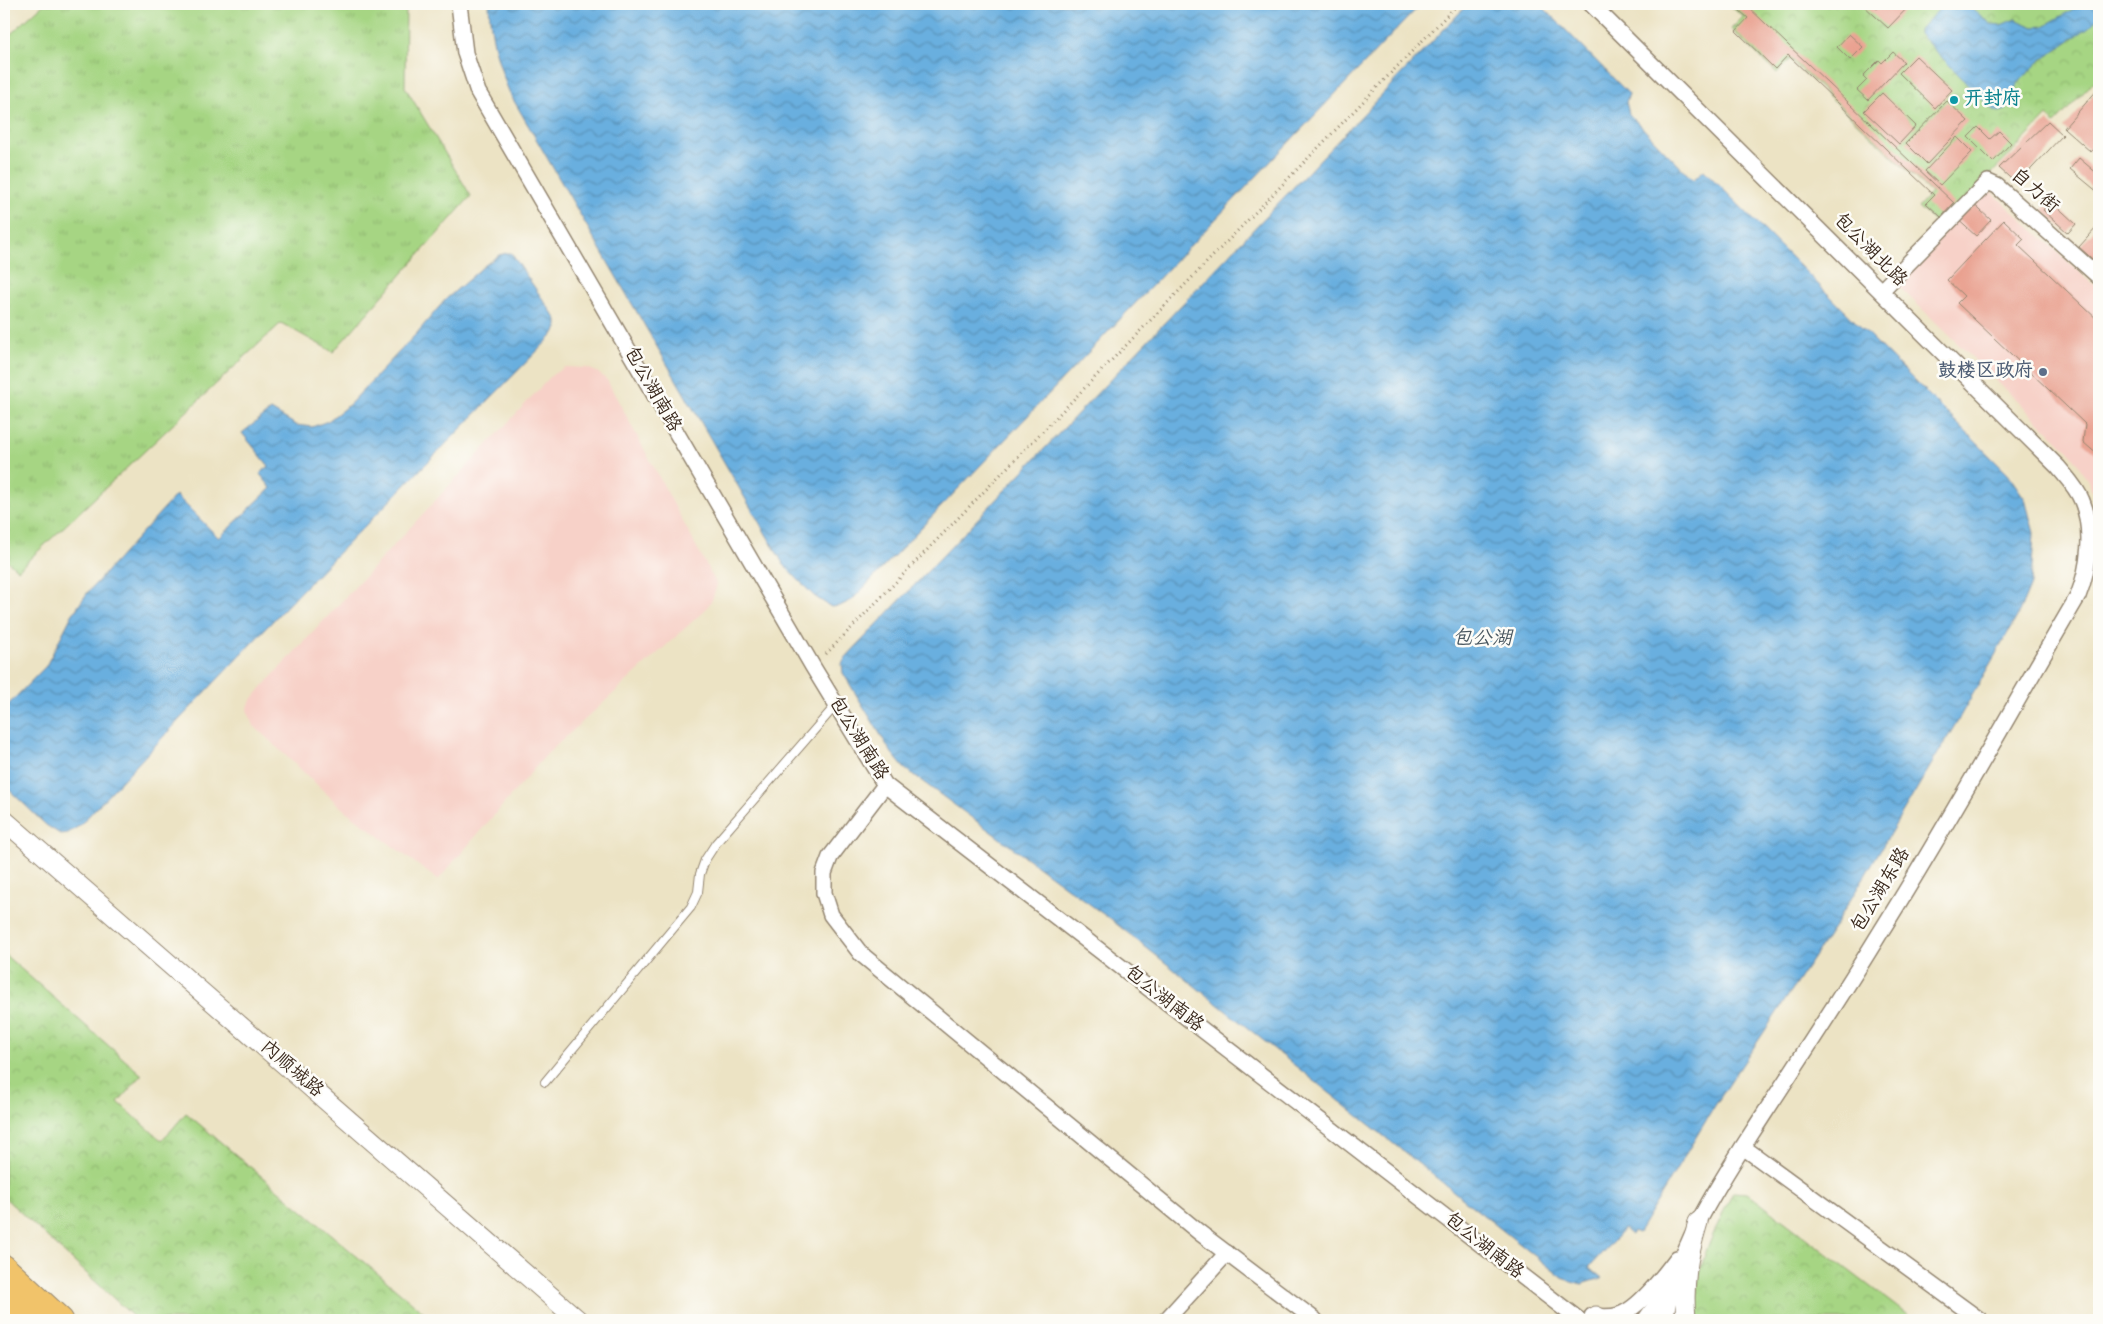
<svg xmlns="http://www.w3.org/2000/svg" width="2103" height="1324" viewBox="0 0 2103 1324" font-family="'Gochi Hand','LXGW WenKai TC',sans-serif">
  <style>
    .built { fill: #f7d1c8 }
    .grass { fill: url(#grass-tufts); stroke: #708050 }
    .park { fill: url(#park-crowns); stroke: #708050 }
    .water { fill: url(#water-waves); stroke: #526c7e }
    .building { fill: #e9a190 }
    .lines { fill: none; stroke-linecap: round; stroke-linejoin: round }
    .service-casing { stroke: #948671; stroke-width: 10 }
    .minor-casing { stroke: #948671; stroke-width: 18 }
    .tertiary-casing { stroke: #948671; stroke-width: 21 }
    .primary-casing { stroke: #948671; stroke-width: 26 }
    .path { stroke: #948671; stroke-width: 3; stroke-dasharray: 1 4; stroke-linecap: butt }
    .service { stroke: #fff; stroke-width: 8 }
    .minor { stroke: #fff; stroke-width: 15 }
    .tertiary { stroke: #fff; stroke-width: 19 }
    .primary { stroke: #f1c36a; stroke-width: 24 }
    .culture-dot { fill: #0f9aa8; stroke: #fdfcf7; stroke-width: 2 }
    .service-dot { fill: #5c6f8a; stroke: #fdfcf7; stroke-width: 2 }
    .labels { text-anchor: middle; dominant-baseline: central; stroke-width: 5; stroke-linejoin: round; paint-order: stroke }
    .culture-label { font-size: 19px; font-weight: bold; fill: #0d838f; stroke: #fdfcf7; text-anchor: start }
    .street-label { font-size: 19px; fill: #3b2a1e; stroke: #fdfcf7 }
    .service-label { font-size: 19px; font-weight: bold; fill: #4e5e75; stroke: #fdfcf7; text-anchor: end }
    .water-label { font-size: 20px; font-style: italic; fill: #4b5962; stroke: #fdfcf7 }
  </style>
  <defs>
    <pattern id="grass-tufts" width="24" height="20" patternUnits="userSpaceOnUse" patternTransform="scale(1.25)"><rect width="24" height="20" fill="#a6d583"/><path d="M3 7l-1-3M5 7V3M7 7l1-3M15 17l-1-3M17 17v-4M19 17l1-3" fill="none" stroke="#90b771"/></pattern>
    <pattern id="park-crowns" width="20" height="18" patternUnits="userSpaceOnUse" patternTransform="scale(1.25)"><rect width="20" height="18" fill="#a6d583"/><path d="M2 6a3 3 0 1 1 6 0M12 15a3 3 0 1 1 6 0" fill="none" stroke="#90b771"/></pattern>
    <pattern id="water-waves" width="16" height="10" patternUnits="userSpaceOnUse" patternTransform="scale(1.25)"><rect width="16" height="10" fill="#69afdf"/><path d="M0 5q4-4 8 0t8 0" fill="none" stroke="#588fb4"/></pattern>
  </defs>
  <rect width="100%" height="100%" fill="#fdfcf7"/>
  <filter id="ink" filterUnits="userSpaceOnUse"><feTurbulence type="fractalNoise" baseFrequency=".02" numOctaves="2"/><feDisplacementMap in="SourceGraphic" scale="10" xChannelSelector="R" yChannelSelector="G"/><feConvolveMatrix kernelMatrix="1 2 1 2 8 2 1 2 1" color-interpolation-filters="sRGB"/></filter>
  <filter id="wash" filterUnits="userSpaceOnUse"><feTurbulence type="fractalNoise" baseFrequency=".0096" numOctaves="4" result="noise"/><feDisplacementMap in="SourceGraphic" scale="20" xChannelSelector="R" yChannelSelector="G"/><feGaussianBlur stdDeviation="1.12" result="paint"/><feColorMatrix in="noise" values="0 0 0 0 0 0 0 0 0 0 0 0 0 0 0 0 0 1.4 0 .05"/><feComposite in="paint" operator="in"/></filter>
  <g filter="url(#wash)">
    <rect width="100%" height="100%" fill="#ece3c4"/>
    <g class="built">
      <polygon points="1982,183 2099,290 2099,512 2098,505 2088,481 2071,453 1890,278"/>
      <polygon points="565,367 587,368 597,372 607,380 717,585 712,600 705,610 546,755 438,880 343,809 254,726 247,710 250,702 263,686 552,375"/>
    </g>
    <polygon class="grass" points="44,4 406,4 405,87 471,196 333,352 281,323 18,570 4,558 4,40"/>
    <g class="park">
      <polygon points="1729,4 2099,4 2099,76 2055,123 2047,116 1940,227 1918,207 1931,193 1790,59 1777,73 1731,29 1743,17"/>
      <polygon points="4,954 142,1075 118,1102 162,1141 186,1113 433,1320 137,1320 4,1197"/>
      <path d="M1733,1192l14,1 167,127h-215c-10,-45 16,-89 34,-128z"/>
    </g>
    <g class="water">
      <path d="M489,4h932l-569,596 -12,6 -9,1 -17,-11 -30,-31 -274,-471c-12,-29 -20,-59 -21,-90z"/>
      <polygon points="1468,4 1540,4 1629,94 1626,102 1629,114 1693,180 1704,170 2008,474 2025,499 2034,533 2031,584 2018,615 1958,720 1836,924 1716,1104 1638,1233 1633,1231 1631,1235 1624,1229 1589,1267 1602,1278 1582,1284 1564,1279 1114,922 904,768 891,752 843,673 842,664 846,657"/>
      <polygon points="1944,4 1966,4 1991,24 2001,25 2015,19 2034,27 2044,26 2082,4 2094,4 2099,14 2098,18 2089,27 2040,61 2022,78 2015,88 2006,110 1999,112 1993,110 1919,34 1919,30"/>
      <polygon points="507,253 511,253 557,320 557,328 553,335 299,593 79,826 68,833 60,834 46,825 4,785 4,709 46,666 72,615 88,592 176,495 219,538 271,488 260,474 269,466 242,433 271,410 296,425 312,427 328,421 350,404 417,333 445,300 484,266 499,255"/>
    </g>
    <g id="blocks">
      <g class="building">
        <polygon points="1732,4 1745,4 1954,203 1941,217 1926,203 1934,195 1788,55 1775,69 1736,31 1748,18"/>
        <polygon points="1862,4 1873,4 1877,8 1881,4 1911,4 1888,28"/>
        <polygon points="1849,34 1863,47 1850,60 1837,47"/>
        <polygon points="1893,52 1904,62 1868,100 1857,90 1867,80 1863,76 1879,60 1882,63"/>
        <polygon points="1916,56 1952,90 1935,108 1899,73"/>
        <polygon points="2099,88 2099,143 2091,152 2064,128"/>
        <polygon points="1882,93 1916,126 1899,144 1864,111"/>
        <polygon points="1947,101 1968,121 1927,164 1906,143"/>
        <polygon points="2048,121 2063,135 2017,184 1999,168"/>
        <polygon points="1978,127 1990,139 1999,131 2011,143 1993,162 1968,137"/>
        <polygon points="1957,137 1972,152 1940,185 1925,171"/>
        <polygon points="2079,158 2099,175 2099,193 2070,169"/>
        <polygon points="1970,201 1991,220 1976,236 1955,217"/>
        <polygon points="2051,201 2076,224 2068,233 2043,210"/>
        <polygon points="2004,220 2024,239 2018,245 2099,321 2099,456 2083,442 2085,424 1957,303 1964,296 1947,280"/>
        <polygon points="2097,227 2099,228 2099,265 2079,247"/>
      </g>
    </g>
  </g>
  <g filter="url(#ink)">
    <use href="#blocks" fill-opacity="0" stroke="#948671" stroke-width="1"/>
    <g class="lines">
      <defs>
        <polyline id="service" points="545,1082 691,907 698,892 700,874 705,860 716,843 836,705"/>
        <g id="minor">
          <polyline points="459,4 465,53 478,92 813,667 885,785 1579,1320"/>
          <path d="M1591,4l467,463c9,11 19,21 24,34 12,29 7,67 -4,95 -66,112 -129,227 -198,337 -37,61 -77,121 -116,181 -41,64 -87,129 -99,206"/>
          <polyline points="1881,291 1988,182 1997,186 2099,277"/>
          <polyline points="885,785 830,857 824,873 824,893 831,915 861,954 1200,1233 1315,1320"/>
          <polyline points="1743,1147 1980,1320"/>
          <path d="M1592,1316c9,1 18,2 27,-1 20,-6 45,-40 58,-57"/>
          <polyline points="1166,1320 1227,1253"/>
          <polyline points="1645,1320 1669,1287"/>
        </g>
        <g id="tertiary">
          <polyline points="4,820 578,1320"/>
          <polyline points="1596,1316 1603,1320"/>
          <path d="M1686,1320c-3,-38 1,-61 12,-98"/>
        </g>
        <g id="primary">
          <polyline points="4,1267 61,1320"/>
          <polyline points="4,1294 32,1320"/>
        </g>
      </defs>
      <use href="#service" class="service-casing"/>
      <use href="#minor" class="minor-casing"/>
      <use href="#tertiary" class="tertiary-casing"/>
      <use href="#primary" class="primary-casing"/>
      <polyline class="path" points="826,654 1458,4"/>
      <use href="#service" class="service"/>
      <use href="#minor" class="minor"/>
      <use href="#tertiary" class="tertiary"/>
      <use href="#primary" class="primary"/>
    </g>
  </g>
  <circle class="culture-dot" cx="1954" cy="100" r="5"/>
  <circle class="service-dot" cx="2043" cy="372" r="5"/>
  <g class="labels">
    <g class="culture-label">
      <text x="1964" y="100">开封府</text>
    </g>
    <g class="street-label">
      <text transform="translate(2034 192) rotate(41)">自力街</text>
      <text transform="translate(1869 251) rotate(45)">包公湖北路</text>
      <text transform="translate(651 390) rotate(60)">包公湖南路</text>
      <text transform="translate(857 739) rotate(58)">包公湖南路</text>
      <text transform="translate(1882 891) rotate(-59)">包公湖东路</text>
      <text transform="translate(1163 1000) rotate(38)">包公湖南路</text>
      <text transform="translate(291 1070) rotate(41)">内顺城路</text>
      <text transform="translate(1483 1247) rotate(38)">包公湖南路</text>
    </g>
    <g class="service-label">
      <text x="2033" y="372">鼓楼区政府</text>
    </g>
    <g class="water-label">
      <text x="1482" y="640">包公湖</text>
    </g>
  </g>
  <rect width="2103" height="1324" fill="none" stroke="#fdfcf7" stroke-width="20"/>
</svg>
